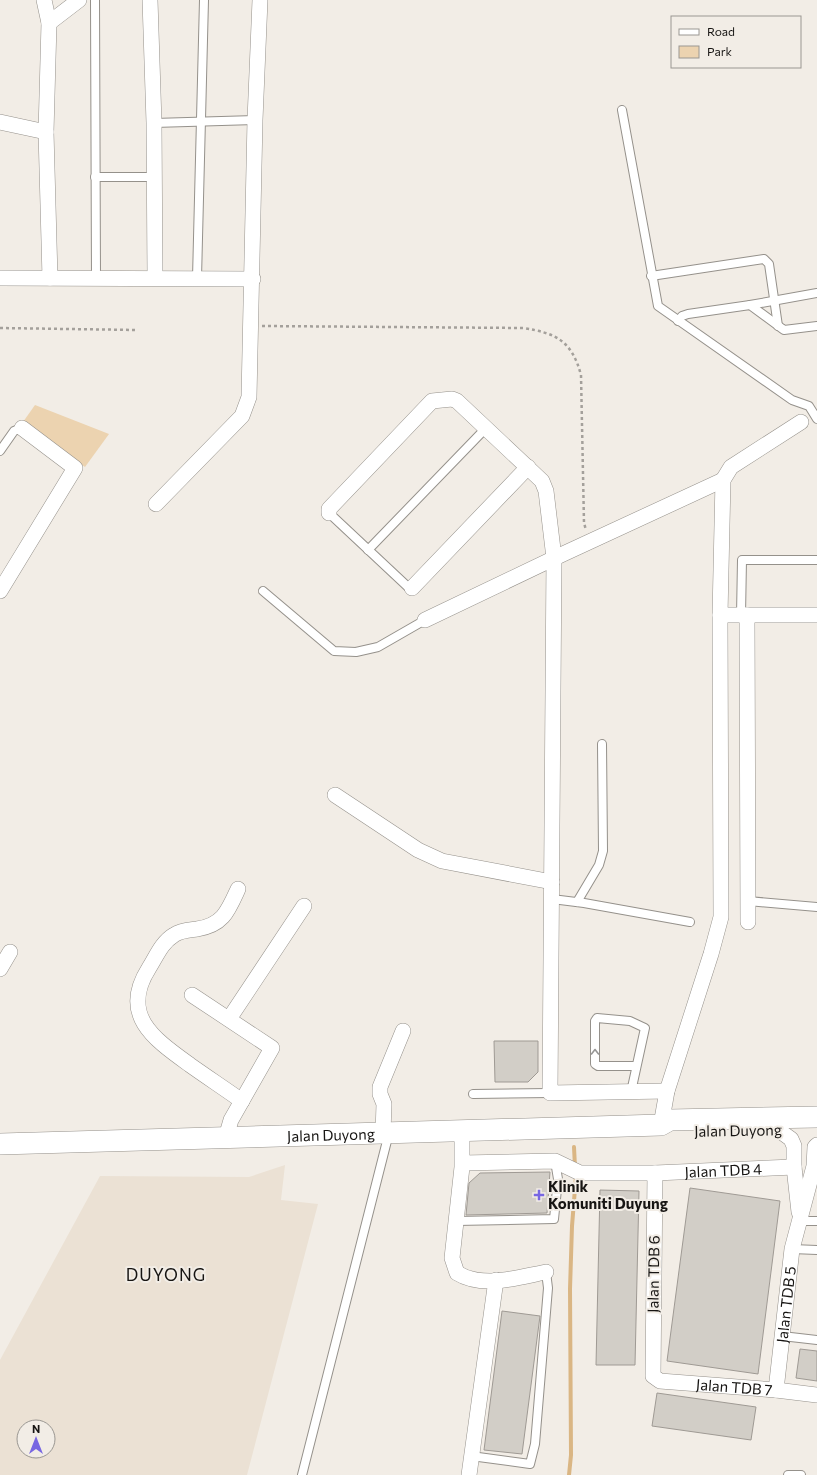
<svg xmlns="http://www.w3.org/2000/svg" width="817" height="1475" viewBox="0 0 817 1475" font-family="Commissioner,sans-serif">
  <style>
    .built { fill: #ebe1d4; fill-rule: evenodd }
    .green { fill: #ecd3b0 }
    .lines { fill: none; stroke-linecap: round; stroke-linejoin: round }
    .stream { stroke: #dab684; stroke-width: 4 }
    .building { fill: #d2cec7; stroke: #9f9a94 }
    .service-casing { stroke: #95918b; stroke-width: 10 }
    .minor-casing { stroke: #95918b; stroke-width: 16 }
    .secondary-casing { stroke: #95918b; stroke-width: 22 }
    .path { stroke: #a4a09b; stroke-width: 2.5; stroke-dasharray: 3 3; stroke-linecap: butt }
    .service { stroke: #fff; stroke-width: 8 }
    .minor { stroke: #fff; stroke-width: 15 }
    .secondary { stroke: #fff; stroke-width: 21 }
    .oneway { stroke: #979695 }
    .poi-dot { fill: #7867e2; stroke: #f2ede6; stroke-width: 1.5 }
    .labels { text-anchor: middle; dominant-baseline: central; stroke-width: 4; stroke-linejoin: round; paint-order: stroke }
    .street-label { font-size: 15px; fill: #171513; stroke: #f2ede6 }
    .poi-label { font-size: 15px; font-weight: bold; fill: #171513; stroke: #f2ede6; text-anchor: start }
    .quarter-label { font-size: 17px; letter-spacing: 1px; fill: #171513; stroke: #f2ede6 }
  </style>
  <rect width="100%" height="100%" fill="#f2ede6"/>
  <path class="built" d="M285,1165l-4,35 37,4 -71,271h-247v-115l100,-184 149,1zM24,1427h24v24h-24z"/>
  <polygon class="green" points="35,405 109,434 85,467 23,422"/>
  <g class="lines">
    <g class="stream">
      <polyline points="574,1147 575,1167"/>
      <polyline points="569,1475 571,1455 570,1289 572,1226 576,1176"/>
    </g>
  </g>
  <g class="building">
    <polygon points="494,1041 538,1041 538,1072 528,1082 495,1082"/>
    <polygon points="550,1172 547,1213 466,1215 469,1183 480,1173"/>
    <polygon points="690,1188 780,1201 758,1374 667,1361"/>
    <polygon points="600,1190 639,1191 635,1365 596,1365"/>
    <polygon points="502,1311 540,1316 522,1454 484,1450"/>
    <polygon points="800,1349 817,1351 817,1381 796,1378"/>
    <polygon points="657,1393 756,1407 751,1440 652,1426"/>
  </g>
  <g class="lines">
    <defs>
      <g id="service">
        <polyline points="95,0 96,278"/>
        <polyline points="622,110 658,306 792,400 809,406 817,419"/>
        <polyline points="154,123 255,120"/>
        <polyline points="95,177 154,177"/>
        <polyline points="651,276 764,259 769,264 778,326"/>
        <polyline points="197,278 204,0"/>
        <polyline points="750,305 817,293"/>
        <polyline points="678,321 682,316 688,314 750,305 784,330 817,326"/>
        <polyline points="0,451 14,431 22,428"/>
        <polyline points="329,513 408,587 412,588"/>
        <polyline points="368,550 486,428"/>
        <polyline points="263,591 334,651 356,652 378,647 425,620"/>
        <polyline points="741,615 742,560 817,560"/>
        <polyline points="552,899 584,903 690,922"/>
        <polyline points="748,901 817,907"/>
        <polyline points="577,902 599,865 603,851 602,744"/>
        <polyline points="631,1092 645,1028 630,1021 597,1018 595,1021 595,1064 598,1066 636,1066"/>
        <polyline points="473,1094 550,1093"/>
        <polyline points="456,1221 554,1219 558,1179 555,1161"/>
        <polyline points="800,1221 817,1221"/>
        <polyline points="792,1249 817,1250"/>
        <polyline points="782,1336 817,1340"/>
        <polyline points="471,1456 530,1464 535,1444 548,1288 546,1272"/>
        <polyline points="302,1475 389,1133"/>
        <polyline points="788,1475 801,1475"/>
      </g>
      <g id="minor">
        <polyline points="44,0 49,23 46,132 50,278"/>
        <polyline points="150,0 154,123 155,278"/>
        <polyline points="49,23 79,0"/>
        <polyline points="0,122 46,132"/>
        <polyline points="0,278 253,279"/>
        <polyline points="156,504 242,416 249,397 255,120 260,0"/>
        <polyline points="329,513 329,509 432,401 452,399 457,401 542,481 546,491 554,558 550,1093 667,1091"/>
        <polyline points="412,588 528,467"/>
        <polyline points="0,591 75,468 22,428"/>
        <polyline points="720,615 817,615"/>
        <polyline points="747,615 748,922"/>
        <polyline points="425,620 563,554 723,480"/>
        <polyline points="335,795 418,850 442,861 552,882"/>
        <path d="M238,889c-10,22 -15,36 -41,40 -8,1 -16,1 -23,6 -12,7 -18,22 -25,33 -30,47 5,71 41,97 17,12 35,24 52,36"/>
        <polyline points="0,969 10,952"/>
        <polyline points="192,995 272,1048 231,1120 226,1137"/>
        <polyline points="229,1019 304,906"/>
        <polyline points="661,1125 667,1091 711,954 721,917 720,615 723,480 731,467 801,422"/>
        <polyline points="777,1129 791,1139 794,1146 794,1167 799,1212"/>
        <path d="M462,1131v36l-10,91 5,15c26,16 62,4 89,-1"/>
        <polyline points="383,1133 384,1104 380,1094 380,1087 403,1031"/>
        <path id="s1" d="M463,1163l92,-2 25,12h75l139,-6"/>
        <path id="s2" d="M655,1173l-2,203 7,5 116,9 41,5"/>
        <path id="s3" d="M776,1390l16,-141 22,-83 1,-19 2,-2"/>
        <polyline points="469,1475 496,1280"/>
      </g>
      <g id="secondary">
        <path id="s4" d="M0,1144l661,-19 9,-5 147,-3"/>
      </g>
    </defs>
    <use href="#service" class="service-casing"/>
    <use href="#minor" class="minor-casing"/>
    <use href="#secondary" class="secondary-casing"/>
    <g class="path">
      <path d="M262,326l261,2c33,5 49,13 58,47l3,148 2,7"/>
      <polyline points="0,328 137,330"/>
    </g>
    <use href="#service" class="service"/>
    <use href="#minor" class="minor"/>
    <use href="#secondary" class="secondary"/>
  </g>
  <defs><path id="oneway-chevron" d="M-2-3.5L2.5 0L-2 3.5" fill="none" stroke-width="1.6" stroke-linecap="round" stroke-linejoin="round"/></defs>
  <use class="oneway" href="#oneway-chevron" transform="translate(595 1052) rotate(-90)"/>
  <path class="poi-dot" d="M537 1189h4v4h4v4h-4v4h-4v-4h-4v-4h4z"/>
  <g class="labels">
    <g class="street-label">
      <text transform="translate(738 1130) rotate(-1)">Jalan Duyong</text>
      <text stroke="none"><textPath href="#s4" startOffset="331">Jalan Duyong</textPath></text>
      <text stroke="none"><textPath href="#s1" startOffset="263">Jalan TDB 4</textPath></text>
      <text transform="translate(653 1274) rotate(-89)">Jalan TDB 6</text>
      <text stroke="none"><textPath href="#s3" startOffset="86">Jalan TDB 5</textPath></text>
      <text stroke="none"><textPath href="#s2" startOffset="286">Jalan TDB 7</textPath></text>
    </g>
    <g class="poi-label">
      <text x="548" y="1186">Klinik<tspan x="548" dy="17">Komuniti Duyung</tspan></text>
    </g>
    <g class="quarter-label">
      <text x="166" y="1274">DUYONG</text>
    </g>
  </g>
  <rect x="671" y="16" width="130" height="52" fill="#f2ede6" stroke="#9a9792"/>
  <rect x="679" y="29" width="20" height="6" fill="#ffffff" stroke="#9a9792"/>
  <text x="707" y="36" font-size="12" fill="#171513">Road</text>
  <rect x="679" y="46" width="20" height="12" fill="#ecd3b0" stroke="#9a9792"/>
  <text x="707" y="56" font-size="12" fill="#171513">Park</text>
  <g transform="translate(36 1439)"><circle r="19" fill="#f2ede6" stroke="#9a9792"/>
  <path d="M0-3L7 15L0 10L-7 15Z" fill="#7867e2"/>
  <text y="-6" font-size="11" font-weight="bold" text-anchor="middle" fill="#171513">N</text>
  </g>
</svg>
